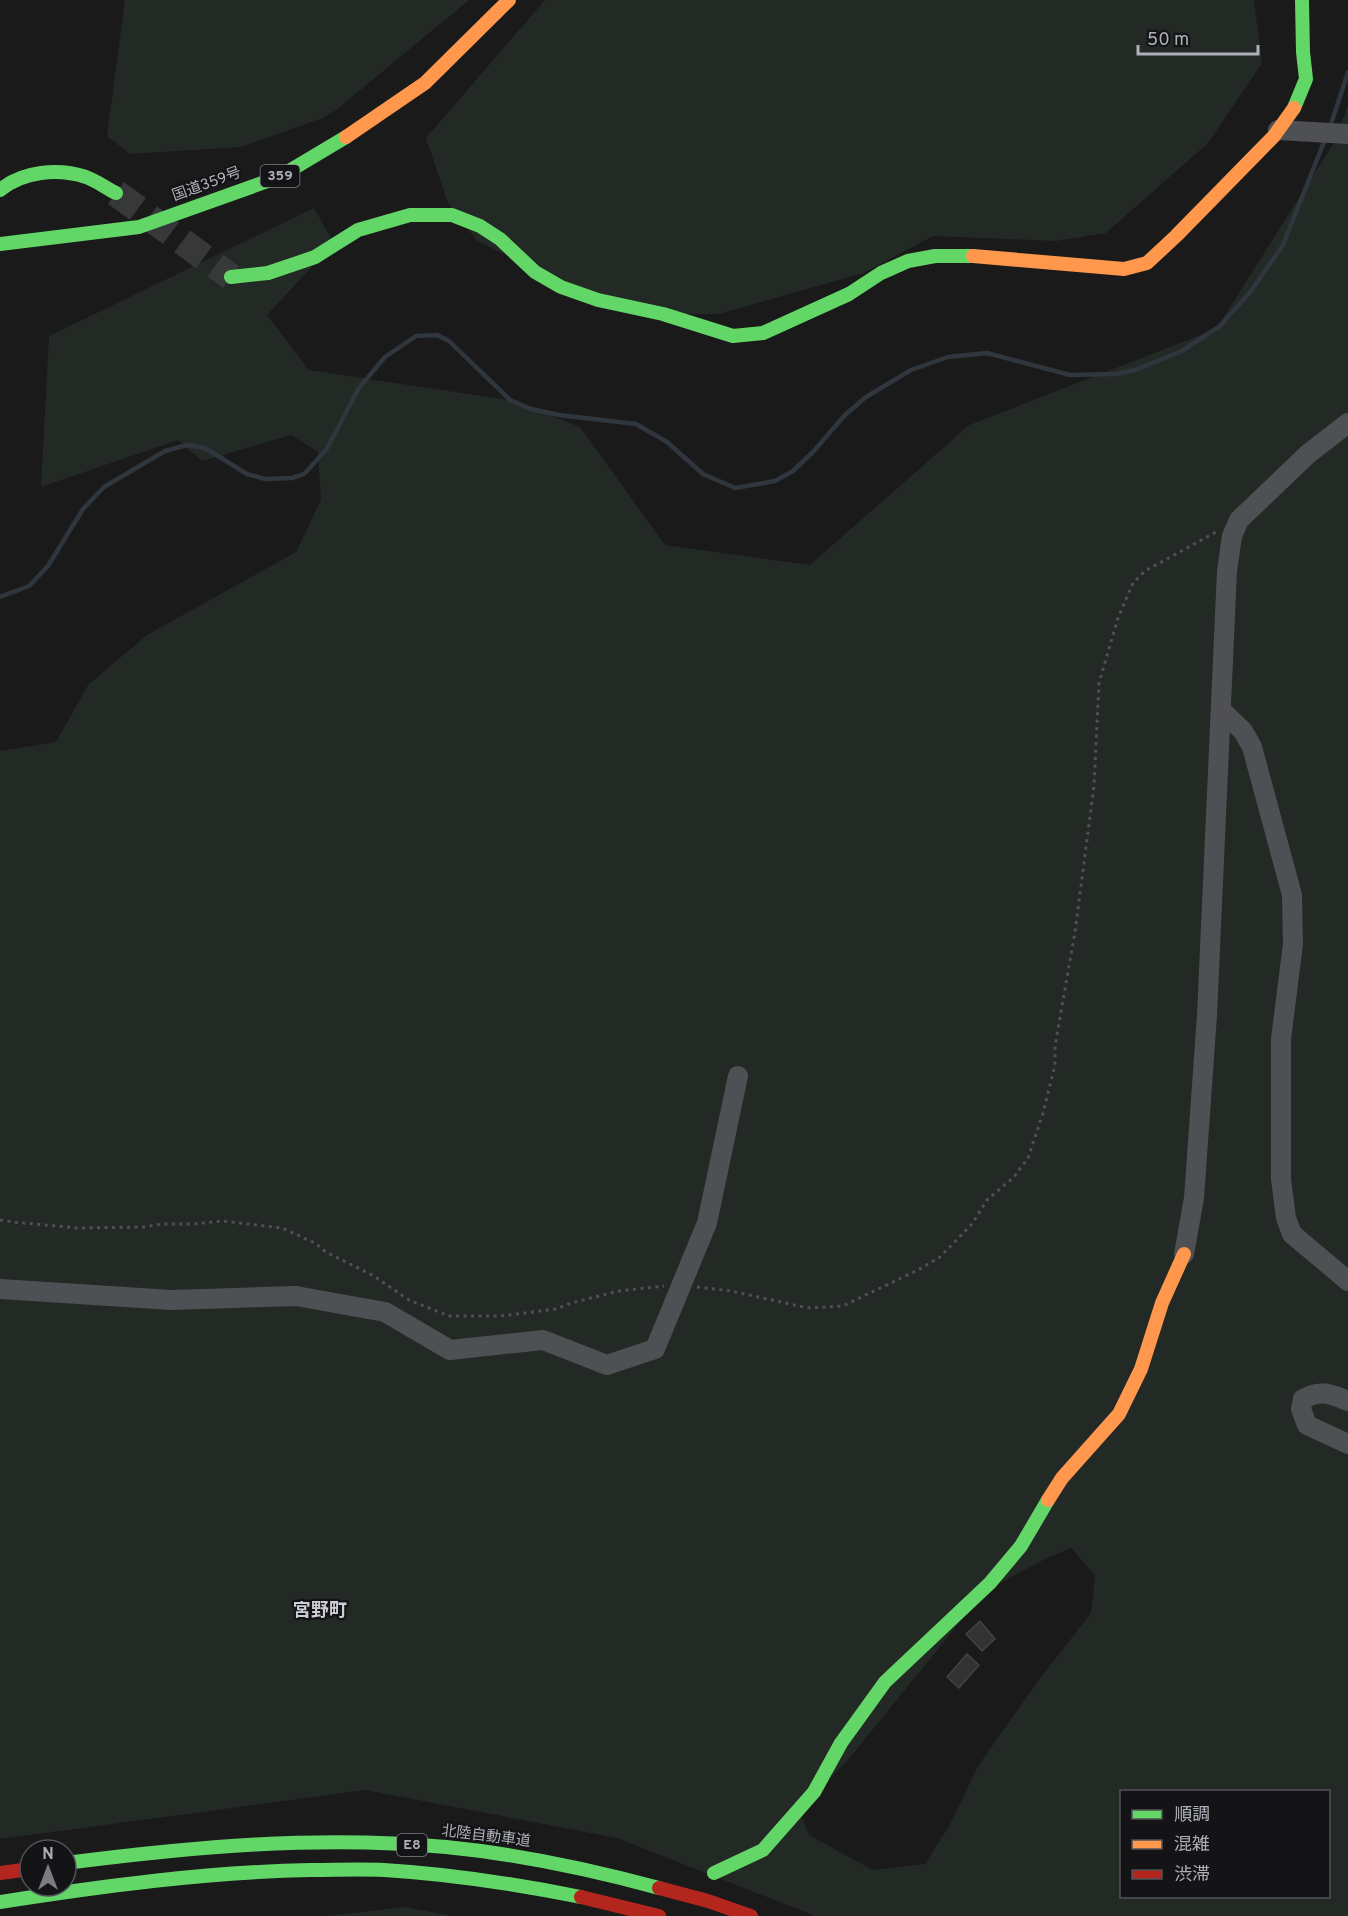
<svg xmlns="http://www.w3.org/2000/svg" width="1348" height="1916" viewBox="0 0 1348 1916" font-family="Overpass,'Noto Sans JP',sans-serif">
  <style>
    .green { fill: #232924; fill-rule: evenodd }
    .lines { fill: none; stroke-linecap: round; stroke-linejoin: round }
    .stream { stroke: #30363d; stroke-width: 4.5 }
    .building { fill: #333334; stroke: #434346; stroke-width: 1.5 }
    .secondary-tunnel { stroke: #37383a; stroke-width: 27; stroke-dasharray: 27 14; stroke-linecap: butt }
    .path { stroke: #505154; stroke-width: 3; stroke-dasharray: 3 4.5; stroke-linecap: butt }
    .street { stroke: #4f5053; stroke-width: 20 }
    .fast { stroke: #63d668; stroke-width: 14 }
    .slow { stroke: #ff974d; stroke-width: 14 }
    .jam { stroke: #b3261e; stroke-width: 14 }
    .labels { text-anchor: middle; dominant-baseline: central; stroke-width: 4.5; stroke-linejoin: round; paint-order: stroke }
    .shield { fill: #141416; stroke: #7f8188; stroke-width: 1.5 }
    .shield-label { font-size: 14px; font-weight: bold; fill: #adb0b9 }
    .street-label { font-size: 15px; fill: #adb0b9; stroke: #141416 }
    .quarter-label { font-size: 18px; font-weight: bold; fill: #cecfd6; stroke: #141416 }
  </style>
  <rect width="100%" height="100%" fill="#1a1a1a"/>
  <g class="green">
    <polygon points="125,0 469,0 335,111 323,118 241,147 130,154 107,136"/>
    <polygon points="545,0 1254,0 1262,63 1208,143 1106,233 1056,241 933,236 864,273 719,314 668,314 587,293 477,241 448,203 426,138"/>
    <path d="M1348,105v1811h-533l-198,-78 -252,-48 -365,49v-1088l56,-9 32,-57 59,-50 149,-83 25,-52 -3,-48 -27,-17 -89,26 -24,-21 -137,47 8,-151 265,-128 20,35 -67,72 42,55 206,31 65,26 85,118 145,20 159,-140 247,-96 119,-188zM1071,1548l24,28 -4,37 -53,68 -60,85 -28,58 -25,40 -52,6 -64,-35 -10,-25 49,-50 137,-169 62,-33zM1122,1792h206v104h-206z"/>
    <polygon points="404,1907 453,1916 327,1916"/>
  </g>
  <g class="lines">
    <g class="stream">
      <polyline points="1330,127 1348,72"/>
      <polyline points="0,597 29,586 48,566 83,509 104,487 165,451 187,445 205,448 247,474 265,479 292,478 304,474 326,450 359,388 385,357 416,336 437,335 449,341 510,400 531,409 559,415 636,424 667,442 703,474 735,488 775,481 793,471 812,453 845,415 866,397 911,370 948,357 987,353 1070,375 1115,374 1135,370 1182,351 1220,326 1251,291 1283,245 1326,137"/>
    </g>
  </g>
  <g class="building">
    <polygon points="980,1621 995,1639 982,1651 966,1634"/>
    <polygon points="967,1654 979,1665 959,1688 947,1677"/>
  </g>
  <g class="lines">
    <polyline class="secondary-tunnel" points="116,193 231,277"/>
    <g class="path">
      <polyline points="0,1220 13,1222 78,1228 144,1227 162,1224 193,1224 223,1221 282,1228 315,1243 326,1252 374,1276 409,1300 449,1316 501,1316 556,1309 571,1303 619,1291 664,1286"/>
      <polyline points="697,1287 731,1291 808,1308 843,1306 918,1270 940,1257 972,1224 987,1200 1014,1177 1028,1158 1043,1113 1055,1065 1055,1046 1075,932 1094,786 1099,683 1118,618 1133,583 1145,571 1216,532"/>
    </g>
    <g class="street">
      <polyline points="1278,130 1348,134"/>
      <polyline points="1221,710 1243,731 1252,747 1292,895 1293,944 1281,1039 1281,1179 1286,1218 1292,1234 1348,1281"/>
      <polyline points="1184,1254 1194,1198 1207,1015 1227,571 1232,536 1239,520 1308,454 1348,423"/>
      <polyline points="0,1289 172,1300 296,1296 385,1312 450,1350 543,1340 607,1365 655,1349 707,1223 738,1076"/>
      <path d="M1348,1401c-17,-7 -28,-12 -45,-2l-2,10 6,16 41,19"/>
    </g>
    <g class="fast">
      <polyline points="1294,108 1306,79 1303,52 1302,0"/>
      <path d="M0,190c23,-19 58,-22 86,-13 11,4 20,11 30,16"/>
      <polyline points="0,244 139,227 279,177 346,137"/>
      <polyline points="231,277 268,273 315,257 358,230 410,215 452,215 480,226 500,239 535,272 561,287 598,300 663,314 733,336 763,333 849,294 881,273 908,261 935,256 973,256"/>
      <path d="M66,1863c125,-16 253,-28 380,-16 72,7 143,22 213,41"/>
      <polyline points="714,1873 763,1850 814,1792 841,1743 885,1682 990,1583 1021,1546 1048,1500"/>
      <path d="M0,1902c103,-16 207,-30 311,-32 24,0 49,-1 73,0 66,4 132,14 197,27"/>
    </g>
    <g class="slow">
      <polyline points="346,137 425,83 509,0"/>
      <polyline points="973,256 1124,269 1147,263 1176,236 1274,136 1294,108"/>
      <polyline points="1048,1500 1062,1478 1119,1414 1141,1369 1162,1303 1184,1254"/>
    </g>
    <g class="jam">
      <polyline points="0,1873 30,1869"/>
      <polyline points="659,1888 708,1901 751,1916"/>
      <polyline points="581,1897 659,1916"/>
    </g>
  </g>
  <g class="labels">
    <g class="shield">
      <rect x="260.5" y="165" width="39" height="22" rx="4.5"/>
      <rect x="397" y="1834" width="30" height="22" rx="4.5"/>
    </g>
    <g class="shield-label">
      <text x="280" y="176">359</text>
      <text x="412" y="1845">E8</text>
    </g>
    <g class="street-label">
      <text transform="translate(207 185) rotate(-20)">国道359号</text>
      <text transform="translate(486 1837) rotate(7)">北陸自動車道</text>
    </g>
    <g class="quarter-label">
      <text x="320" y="1611">宮野町</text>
    </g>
  </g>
  <rect x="1120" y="1790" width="210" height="108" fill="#141416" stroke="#515257" stroke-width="1.5"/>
  <rect x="1132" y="1810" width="30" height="9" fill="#63d668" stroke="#515257" stroke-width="1.5"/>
  <text x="1174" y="1820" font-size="18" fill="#adb0b9">順調</text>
  <rect x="1132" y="1840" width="30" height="9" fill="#ff974d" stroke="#515257" stroke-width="1.5"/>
  <text x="1174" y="1850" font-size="18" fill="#adb0b9">混雑</text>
  <rect x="1132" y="1870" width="30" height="9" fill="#b3261e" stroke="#515257" stroke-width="1.5"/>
  <text x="1174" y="1880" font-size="18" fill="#adb0b9">渋滞</text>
  <g transform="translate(48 1868)"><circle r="28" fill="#141416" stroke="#515257" stroke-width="1.5"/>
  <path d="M0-4.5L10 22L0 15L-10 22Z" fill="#7a7c81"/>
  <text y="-9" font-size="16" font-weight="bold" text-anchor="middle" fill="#adb0b9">N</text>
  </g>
  <path d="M1138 45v9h120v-9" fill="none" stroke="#adb0b9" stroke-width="3"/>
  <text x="1147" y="45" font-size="18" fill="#adb0b9" stroke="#141416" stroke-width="4.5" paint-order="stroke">50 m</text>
</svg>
